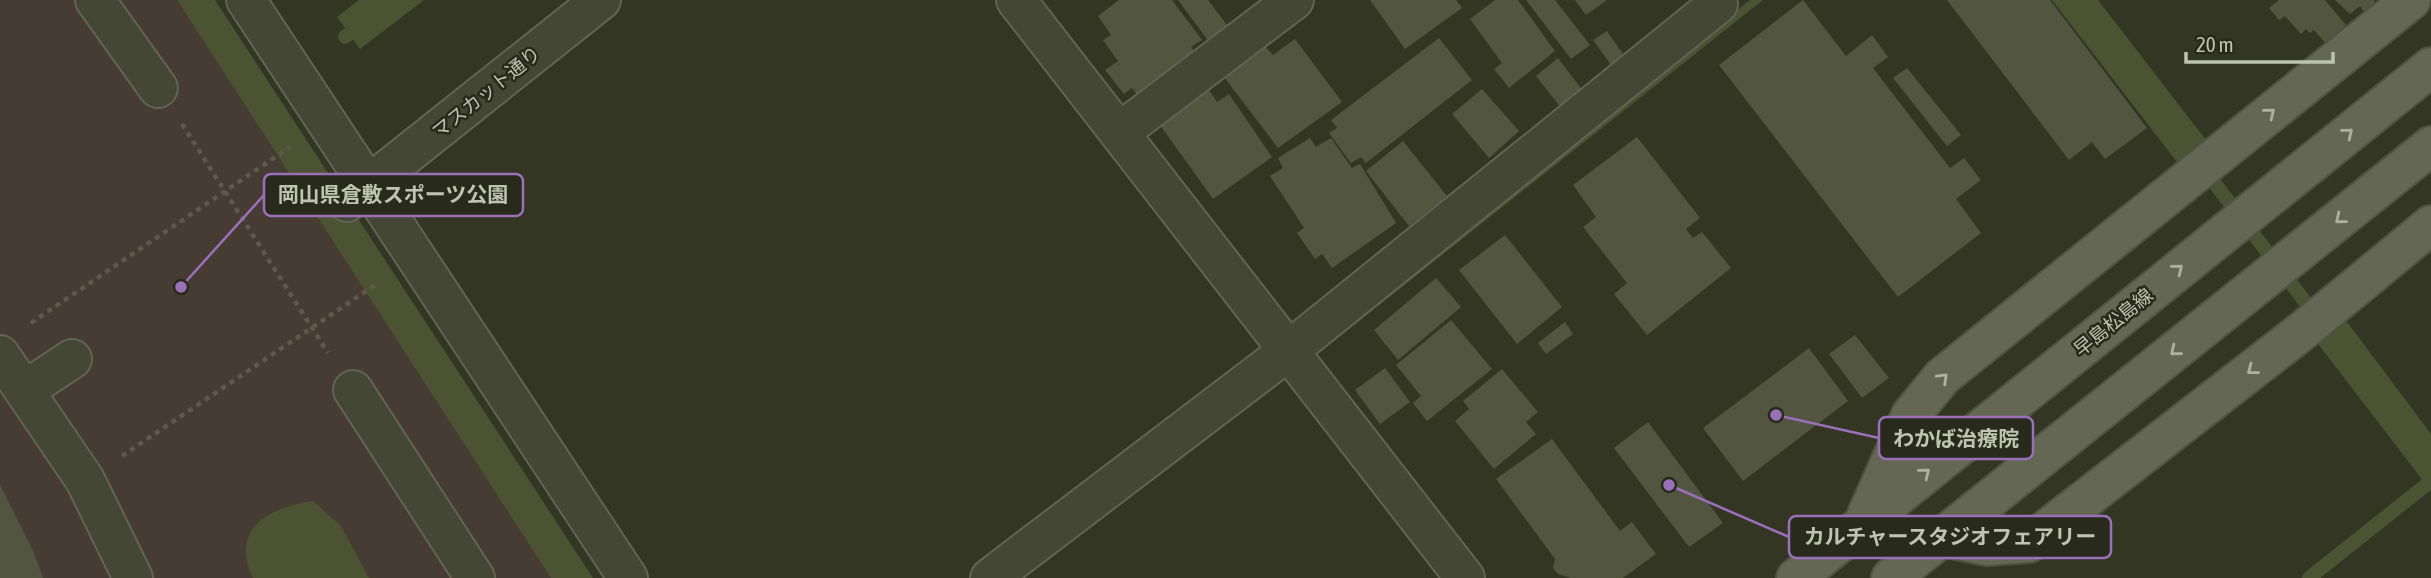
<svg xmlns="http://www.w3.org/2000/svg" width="2431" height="578" viewBox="0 0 2431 578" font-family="'Asap Condensed','Noto Sans JP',sans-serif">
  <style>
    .green { fill: #473c33 }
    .water { fill: #4c5332 }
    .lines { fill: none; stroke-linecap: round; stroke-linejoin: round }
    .stream { stroke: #4c5332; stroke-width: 14 }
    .building { fill: #525640 }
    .minor-casing { stroke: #616454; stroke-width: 42 }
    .major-casing { stroke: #4f5343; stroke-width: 42 }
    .path { stroke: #5d594b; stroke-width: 4.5; stroke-dasharray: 5 5; stroke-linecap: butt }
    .minor { stroke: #444736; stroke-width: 38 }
    .major { stroke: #636754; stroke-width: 38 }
    .oneway { stroke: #adb19e }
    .labels { text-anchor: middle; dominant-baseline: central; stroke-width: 5; stroke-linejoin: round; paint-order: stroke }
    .street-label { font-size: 19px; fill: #bfc3b1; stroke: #282b1c }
    .leader { fill: none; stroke: #9a70b9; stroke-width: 2.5 }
    .callout-dot { fill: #9a70b9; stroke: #282b1c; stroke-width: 2.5 }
    .callout { fill: #282b1c; stroke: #9a70b9; stroke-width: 2.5 }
    .callout-label { font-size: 21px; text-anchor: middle; font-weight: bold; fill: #bfc3b1 }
  </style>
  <rect width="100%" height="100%" fill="#333623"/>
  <polygon class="green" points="0,0 177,0 552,578 0,578"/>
  <g class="water">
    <polygon points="177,0 215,0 593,578 551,578"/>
    <polygon points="359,0 424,0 360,49 337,17"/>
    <polygon points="1750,0 1763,0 1320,352 1316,344"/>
    <polygon points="2052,0 2098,0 2206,140 2177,162"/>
    <polygon points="2344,318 2431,434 2431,491 2315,340"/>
    <path d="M313,501l28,25 28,52h-116c-24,-49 16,-71 60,-77z"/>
  </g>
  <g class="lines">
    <g class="stream">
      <polyline points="345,37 393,0"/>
      <polyline points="2203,168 2316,316"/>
      <polyline points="2309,578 2431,481"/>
    </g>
  </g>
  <g class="building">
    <polygon points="1119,0 1172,0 1202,40 1191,47 1197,55 1140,98 1132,88 1124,94 1105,70 1118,61 1103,40 1111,35 1098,16"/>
    <polygon points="1178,0 1208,0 1230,29 1210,43"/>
    <polygon points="1370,0 1456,0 1462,8 1405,49"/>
    <polygon points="1495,0 1518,0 1555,51 1509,88 1494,69 1502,63 1470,19"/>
    <polygon points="1526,0 1555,0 1590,45 1571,59"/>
    <polygon points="1575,0 1607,0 1586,15"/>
    <polygon points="1803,0 1846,56 1872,35 1888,57 1873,68 1950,168 1964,158 1981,180 1956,199 1981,233 1898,297 1719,65"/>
    <polygon points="1947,0 2050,0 2147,128 2105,159 2092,142 2069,160"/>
    <polygon points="2279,0 2325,0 2346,25 2327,45 2314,30 2310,33 2306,29 2301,34 2285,16 2279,20 2269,8"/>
    <polygon points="2335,0 2374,0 2377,8 2367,16 2360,6 2350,14"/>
    <polygon points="1607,31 1627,60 1614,69 1593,40"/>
    <polygon points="1439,38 1472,80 1366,163 1361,157 1351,163 1329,133 1337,128 1331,120"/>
    <polygon points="1295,39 1342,102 1278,148 1224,77 1265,46 1273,55"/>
    <polygon points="1558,58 1583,91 1562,109 1536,76"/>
    <polygon points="1907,68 1961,135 1947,146 1893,78"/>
    <polygon points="1482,89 1519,131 1489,158 1452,114"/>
    <polygon points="1209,90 1217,102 1229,94 1272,157 1213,199 1160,125"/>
    <polygon points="1637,137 1700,218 1686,229 1693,238 1702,232 1731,268 1647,335 1614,294 1627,283 1583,227 1596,217 1573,185"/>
    <polygon points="1310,138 1316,147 1331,138 1352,168 1360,164 1396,223 1332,268 1322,254 1315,259 1297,233 1304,228 1270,176 1283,168 1278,158"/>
    <polygon points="1403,141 1447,196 1409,226 1366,171"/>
    <polygon points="1505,235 1562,307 1517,344 1459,270"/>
    <polygon points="1436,278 1461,307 1398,360 1374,330"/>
    <polygon points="1451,320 1492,369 1427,421 1413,403 1421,396 1396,365"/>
    <polygon points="1565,322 1573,334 1546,354 1538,343"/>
    <polygon points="1855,335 1889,378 1862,398 1829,354"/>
    <polygon points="1809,348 1848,401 1743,481 1703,428"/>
    <polygon points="1385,368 1410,402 1380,424 1355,390"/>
    <polygon points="1502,369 1538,412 1526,422 1536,434 1494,469 1455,421 1469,409 1463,401"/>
    <polygon points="1648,422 1723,523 1689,547 1614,448"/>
    <polygon points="1552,439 1620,531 1632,522 1656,554 1623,578 1571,578 1558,574 1553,568 1555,559 1496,479"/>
    <polygon points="0,485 34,553 43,578 0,578"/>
  </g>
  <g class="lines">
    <defs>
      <g id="minor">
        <polyline points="95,0 158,88"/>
        <polyline points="246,0 628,578"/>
        <polyline points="1016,0 1465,578"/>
        <polyline points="1120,132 1294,0"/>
        <polyline points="347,202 601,0"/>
        <polyline points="0,355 85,480 133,578"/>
        <polyline points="25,390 72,359"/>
        <polyline points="353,390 475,578"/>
        <polyline points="990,578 1287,352 1718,4"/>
      </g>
      <g id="major">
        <polyline points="1866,517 1911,415 1942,377 2411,0"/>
        <polyline points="1942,537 1986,546 2029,543 2306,328 2431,225"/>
        <polyline points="1796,578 2431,67"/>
        <polyline points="1891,578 2431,146"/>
      </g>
    </defs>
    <use href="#minor" class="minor-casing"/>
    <use href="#major" class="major-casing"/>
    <g class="path">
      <polyline points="182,124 328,353"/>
      <polyline points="31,323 290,147"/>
      <polyline points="122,456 378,283"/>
    </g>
    <use href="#minor" class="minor"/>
    <use href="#major" class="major"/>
  </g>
  <defs><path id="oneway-chevron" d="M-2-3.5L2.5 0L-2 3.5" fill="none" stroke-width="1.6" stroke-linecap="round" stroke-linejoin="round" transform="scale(1.75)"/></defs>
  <g class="oneway">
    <use href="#oneway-chevron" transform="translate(2270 113) rotate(-39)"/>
    <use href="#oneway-chevron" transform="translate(2348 133) rotate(-39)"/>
    <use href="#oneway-chevron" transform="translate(2340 219) rotate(141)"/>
    <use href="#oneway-chevron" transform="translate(2178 269) rotate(-39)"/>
    <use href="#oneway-chevron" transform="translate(2175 351) rotate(141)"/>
    <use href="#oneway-chevron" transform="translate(2252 370) rotate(142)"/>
    <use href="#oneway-chevron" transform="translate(1943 378) rotate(-44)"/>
    <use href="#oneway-chevron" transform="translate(1925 473) rotate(-39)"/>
  </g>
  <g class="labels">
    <g class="street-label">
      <text transform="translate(486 92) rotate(-39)">マスカット通り</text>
      <text transform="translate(2113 322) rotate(-39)">早島松島線</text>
    </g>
  </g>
  <path class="leader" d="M181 287L264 195M1776 415L1879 438M1669 485L1789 537"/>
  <g class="callout-dot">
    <circle cx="181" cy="287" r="7"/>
    <circle cx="1776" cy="415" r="7"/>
    <circle cx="1669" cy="485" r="7"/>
  </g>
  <g class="callout">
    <rect x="264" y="174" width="259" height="42" rx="7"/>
    <rect x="1879" y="417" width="154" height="42" rx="7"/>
    <rect x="1789" y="516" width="322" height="42" rx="7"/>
  </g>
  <g class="callout-label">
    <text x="393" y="202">岡山県倉敷スポーツ公園</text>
    <text x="1956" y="446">わかば治療院</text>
    <text x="1950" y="544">カルチャースタジオフェアリー</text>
  </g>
  <path d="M2186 52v10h147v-10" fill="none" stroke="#bfc3b1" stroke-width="3.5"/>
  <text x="2196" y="52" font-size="21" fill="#bfc3b1" stroke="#282b1c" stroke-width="5" paint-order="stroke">20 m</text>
</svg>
